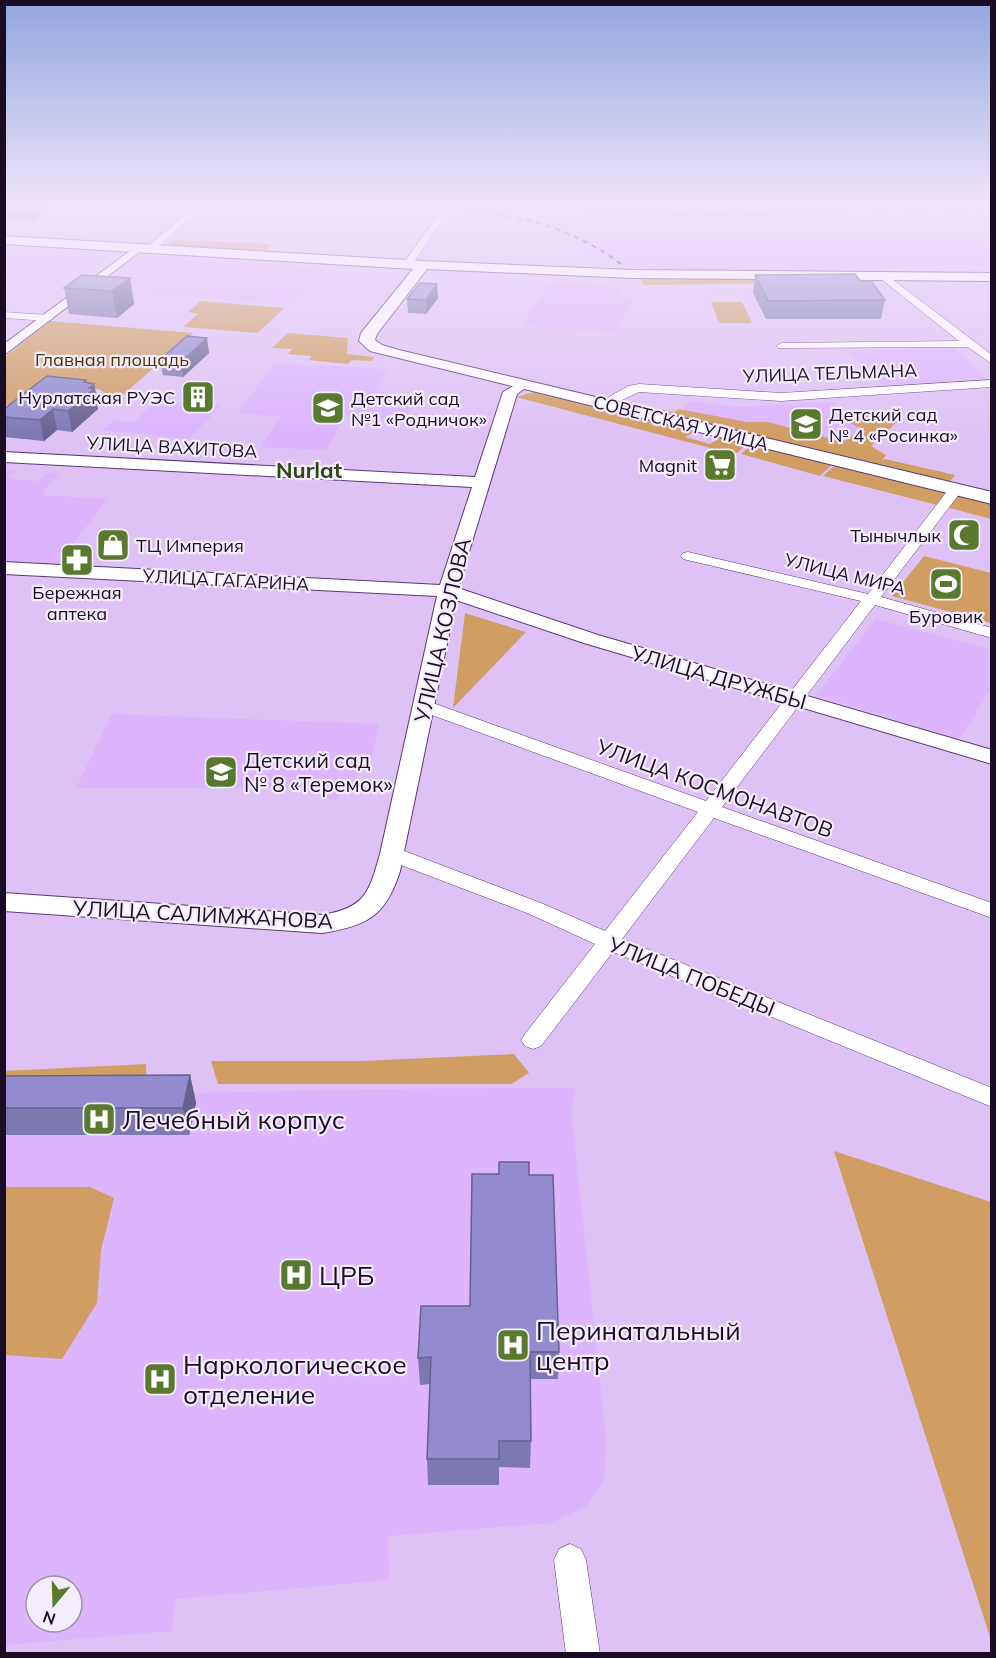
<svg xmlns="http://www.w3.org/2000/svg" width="996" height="1658" viewBox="0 0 996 1658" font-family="Mulish,sans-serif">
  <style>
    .built { fill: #dcb5fd; fill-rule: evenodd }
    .green { fill: #d09d62 }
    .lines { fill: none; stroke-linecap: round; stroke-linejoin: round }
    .minor-casing { stroke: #593972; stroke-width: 1 }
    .tertiary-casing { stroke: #593972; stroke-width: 2 }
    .secondary-casing { stroke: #593972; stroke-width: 2 }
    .minor { fill: #fff; fill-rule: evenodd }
    .tertiary { fill: #fff; fill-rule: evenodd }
    .secondary { fill: #fff; fill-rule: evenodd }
    .rail { stroke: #3f2f4c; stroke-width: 2; stroke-dasharray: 5 5; stroke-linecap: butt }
    .wall { fill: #7e78b1 }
    .shaded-wall { fill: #676190 }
    .building { fill: #938bce; stroke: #676190; stroke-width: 1.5 }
    .labels { text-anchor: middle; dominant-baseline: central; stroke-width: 4.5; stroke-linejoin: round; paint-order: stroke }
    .far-park-label { font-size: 18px; fill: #533100; stroke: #f3ecfa }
    .far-street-label { font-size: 18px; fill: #1a0c24; stroke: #f3ecfa }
    .far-poi-label { font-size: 18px; fill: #1a0c24; stroke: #f3ecfa; text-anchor: end }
    .street-label { font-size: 21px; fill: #1a0c24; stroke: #f3ecfa }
    .poi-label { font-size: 21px; fill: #1a0c24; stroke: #f3ecfa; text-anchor: start }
    .far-district-label { font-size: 22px; font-weight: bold; fill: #304511; stroke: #f3ecfa }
    .near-poi-label { font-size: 26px; fill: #1a0c24; stroke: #f3ecfa; text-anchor: start }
  </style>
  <rect width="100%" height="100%" fill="#dec2f6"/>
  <g class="built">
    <polygon points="9,206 197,206 150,246 125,245 68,288 5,283 4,208"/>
    <polygon points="430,206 991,206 991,265 679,272 638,271 602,259 539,225"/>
    <polygon points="142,255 327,268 291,304 146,293 138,284 106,281"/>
    <polygon points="561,283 620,288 620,297 634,299 616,333 522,325 549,284"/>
    <polygon points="951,346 987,379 883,386 850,352"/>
    <polygon points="274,363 387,369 376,390 421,403 400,419 345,416 326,450 261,447 280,416 238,414"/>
    <polygon points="157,400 221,406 189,439 103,430 113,420 134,422"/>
    <polygon points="692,401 740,407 833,402 848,419 887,428 862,451 682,409"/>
    <polygon points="4,471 15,471 8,479 40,481 47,473 59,473 41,495 107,499 57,565 5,562"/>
    <polygon points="876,619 991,650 991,693 988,693 959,739 816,695"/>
    <polygon points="112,714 379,724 372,756 336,800 288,788 76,788"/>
    <path d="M575,1088l-4,22 35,329 -2,42 -17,25 -36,17 -163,13 1,44 -214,19 -3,32 -167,14 -1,-548 376,-8zM36,1586h36v36h-36z"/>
  </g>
  <g class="green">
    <polygon points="174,240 272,244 264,252 165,247"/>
    <polygon points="643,278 874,279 873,282 643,285 641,280"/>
    <polygon points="201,301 284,308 258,333 183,327 198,314 188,312"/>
    <polygon points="711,302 742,302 752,323 719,323"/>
    <polygon points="50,321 193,333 115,402 101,390 89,387 23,406 5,405 5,357"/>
    <polygon points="288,333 348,338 347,354 375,357 371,361 352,360 348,364 309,360 312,356 288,354 292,349 272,348"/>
    <polygon points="537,391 697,431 685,437 710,444 721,437 749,442 737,453 718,450 516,397"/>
    <polygon points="614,399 674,412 679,409 747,422 768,422 843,442 856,433 866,432 840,417 840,413 892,416 898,421 871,446 886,455 882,461 885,459 955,475 947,486 605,404"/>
    <polygon points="754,443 836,461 820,476 741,454"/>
    <polygon points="839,462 954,490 941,506 823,476"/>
    <polygon points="958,491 991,499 991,519 946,507"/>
    <polygon points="924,556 991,573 991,623 892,596"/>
    <polygon points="465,613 526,632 453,708"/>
    <polygon points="514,1054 529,1073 511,1084 218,1084 211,1061 362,1061"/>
    <polygon points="146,1064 147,1090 5,1089 4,1071"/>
    <polygon points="834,1151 991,1202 991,1640"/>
    <polygon points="5,1187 90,1187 114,1198 101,1250 97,1303 62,1359 5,1355"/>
  </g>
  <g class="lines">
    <defs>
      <g id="minor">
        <polygon points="196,206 205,206 154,250 148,250 148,246"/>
        <polygon points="440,212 447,214 411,266 405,266 403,264"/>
        <polygon points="884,273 992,355 992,364 968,347 778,348 776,346 782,343 959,341 880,278 879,276"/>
        <polygon points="4,312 48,315 53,318 48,321 4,318"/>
        <polygon points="992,380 992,387 781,401 639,392 607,407 603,408 597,404 628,386 639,384 781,393"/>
        <polygon points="956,485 963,489 881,597 992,628 992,638 875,605 722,807 992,903 992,918 714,818 622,939 992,1088 992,1107 613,952 541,1046 533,1049 525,1046 521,1040 525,1034 595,944 527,913 385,859 382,854 385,849 392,848 399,849 541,903 605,931 698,812 418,710 415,706 418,702 430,702 706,801 861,601 683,559 681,556 683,553 688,552 868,594 951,486"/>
        <polygon points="570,1544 581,1549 586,1560 600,1654 566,1654 554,1560 559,1549"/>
      </g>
      <g id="tertiary">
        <polygon points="138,245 144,248 142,250 4,355 4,344"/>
        <path d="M522,381l7,4 -12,9 -59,194 140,47 394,115v14l-408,-121 -128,-43 -56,271c-14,45 -33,55 -78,62l-318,-22v-18l318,22c43,-7 47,-22 58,-61l57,-258 -433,-22v-12l436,23 32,-98 -468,-25v-10l471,25 28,-85z"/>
      </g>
      <polygon id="secondary" points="4,236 423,261 633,270 992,273 992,281 633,278 427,269 377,334 375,340 382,345 399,350 992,492 992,504 370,351 359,341 361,333 413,269 4,244"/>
    </defs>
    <use href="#minor" class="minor-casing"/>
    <use href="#tertiary" class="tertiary-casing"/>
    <use href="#secondary" class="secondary-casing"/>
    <use href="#minor" class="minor"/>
    <use href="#tertiary" class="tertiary"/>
    <use href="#secondary" class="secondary"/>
    <g class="rail">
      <path d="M448,206c64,9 120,18 173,58"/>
      <polyline points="504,206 733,216 849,209 992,210"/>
    </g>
  </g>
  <g class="wall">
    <polygon points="4,206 53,206 34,220 4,219"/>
    <polygon points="755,275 860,281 885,300 881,319 766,319 753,293"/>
    <polygon points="130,278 134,304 117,318 69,314 64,288"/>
    <polygon points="438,298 426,314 408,313 407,299"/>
    <polygon points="209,353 183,377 163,375 160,360"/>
    <polygon points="87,382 94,384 98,404 97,405 98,409 72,432 57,430 44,441 4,437 4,409"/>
    <polygon points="190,1075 196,1103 189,1135 4,1135 4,1076"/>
    <polygon points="499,1174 529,1175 559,1352 558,1379 530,1379 531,1441 530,1468 499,1467 499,1485 428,1485 427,1459 430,1384 420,1385 418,1358 470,1306"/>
  </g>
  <g class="shaded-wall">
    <polygon points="35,206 53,206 34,220 32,207"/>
    <polygon points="130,278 134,304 117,318 112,291"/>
    <polygon points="437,284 438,298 426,314 426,300"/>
    <polygon points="207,338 209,353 183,377 181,362"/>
    <polygon points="86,380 89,393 89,388 94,384 98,404 97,405 98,409 72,432 68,411 84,382"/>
    <polygon points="53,409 57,430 44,441 40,420"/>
    <polygon points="190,1075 196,1103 189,1135 183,1108"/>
  </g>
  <g class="building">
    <polygon points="855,274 860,281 871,281 885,300 768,301 755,275"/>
    <polygon points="82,275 130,278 112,291 64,288"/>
    <polygon points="420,283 437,284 426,300 407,299"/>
    <polygon points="187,336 207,338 181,362 160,360"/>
    <polygon points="47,376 86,380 84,382 94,384 89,388 94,389 68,411 53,409 40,420 4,417 4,409"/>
    <polygon points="190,1075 183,1108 4,1108 4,1076"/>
    <polygon points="499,1162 529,1162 529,1175 553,1175 559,1352 530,1352 531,1441 499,1441 499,1459 427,1459 431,1357 418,1358 421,1306 470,1306 472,1174 499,1174"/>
  </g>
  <linearGradient id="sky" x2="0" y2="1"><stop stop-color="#93a6de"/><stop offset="0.47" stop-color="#f0e4fb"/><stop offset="1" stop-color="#f0e4fb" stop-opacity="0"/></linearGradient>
  <rect width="996" height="438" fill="url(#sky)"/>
  <defs>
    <symbol id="building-square" viewBox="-11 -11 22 22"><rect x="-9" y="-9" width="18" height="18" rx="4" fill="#59792f" stroke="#f3ecfa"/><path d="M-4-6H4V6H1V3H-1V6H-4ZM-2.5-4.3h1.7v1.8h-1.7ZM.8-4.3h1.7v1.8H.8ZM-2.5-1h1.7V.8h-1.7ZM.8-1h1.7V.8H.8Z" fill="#fff"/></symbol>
    <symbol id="school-square" viewBox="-11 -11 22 22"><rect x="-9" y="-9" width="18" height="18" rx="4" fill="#59792f" stroke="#f3ecfa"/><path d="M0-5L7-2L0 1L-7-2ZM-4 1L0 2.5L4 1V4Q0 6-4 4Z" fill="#fff"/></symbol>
    <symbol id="supermarket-square" viewBox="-11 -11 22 22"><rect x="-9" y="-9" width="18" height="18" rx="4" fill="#59792f" stroke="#f3ecfa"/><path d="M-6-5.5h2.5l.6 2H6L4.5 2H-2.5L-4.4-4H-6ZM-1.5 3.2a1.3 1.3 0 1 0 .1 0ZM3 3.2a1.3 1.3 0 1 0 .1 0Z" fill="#fff"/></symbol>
    <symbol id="mosque-square" viewBox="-11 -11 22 22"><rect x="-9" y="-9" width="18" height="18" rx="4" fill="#59792f" stroke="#f3ecfa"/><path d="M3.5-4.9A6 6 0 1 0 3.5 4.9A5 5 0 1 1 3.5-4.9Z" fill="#fff"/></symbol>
    <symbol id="shop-square" viewBox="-11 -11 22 22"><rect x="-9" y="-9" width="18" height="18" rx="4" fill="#59792f" stroke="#f3ecfa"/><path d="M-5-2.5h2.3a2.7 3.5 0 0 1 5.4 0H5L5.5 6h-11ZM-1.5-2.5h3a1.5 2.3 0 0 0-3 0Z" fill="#fff"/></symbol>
    <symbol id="pharmacy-square" viewBox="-11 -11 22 22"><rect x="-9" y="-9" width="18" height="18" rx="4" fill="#59792f" stroke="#f3ecfa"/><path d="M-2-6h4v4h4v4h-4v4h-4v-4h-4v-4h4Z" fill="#fff"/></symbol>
    <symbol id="stadium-square" viewBox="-11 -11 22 22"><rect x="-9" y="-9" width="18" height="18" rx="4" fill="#59792f" stroke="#f3ecfa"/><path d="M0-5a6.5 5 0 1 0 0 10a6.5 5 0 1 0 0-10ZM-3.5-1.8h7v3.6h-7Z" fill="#fff"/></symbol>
    <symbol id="hospital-square" viewBox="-11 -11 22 22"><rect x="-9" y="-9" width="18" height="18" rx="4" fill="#59792f" stroke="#f3ecfa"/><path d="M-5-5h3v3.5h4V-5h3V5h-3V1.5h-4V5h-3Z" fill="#fff"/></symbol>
  </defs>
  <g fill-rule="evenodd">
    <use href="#building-square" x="179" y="378" width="38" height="38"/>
    <use href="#school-square" x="309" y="389" width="38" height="38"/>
    <use href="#school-square" x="787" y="405" width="38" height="38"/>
    <use href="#supermarket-square" x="701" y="446" width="38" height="38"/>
    <use href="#mosque-square" x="945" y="516" width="38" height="38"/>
    <use href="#shop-square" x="94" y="526" width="38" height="38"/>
    <use href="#pharmacy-square" x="58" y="541" width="38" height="38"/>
    <use href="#stadium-square" x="927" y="565" width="38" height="38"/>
    <use href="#school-square" x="202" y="753" width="38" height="38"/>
    <use href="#hospital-square" x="80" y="1100" width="38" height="38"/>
    <use href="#hospital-square" x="277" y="1256" width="38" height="38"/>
    <use href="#hospital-square" x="494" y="1326" width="38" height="38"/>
    <use href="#hospital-square" x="141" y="1360" width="38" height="38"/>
  </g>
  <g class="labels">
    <g class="far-park-label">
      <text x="112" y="359">Главная площадь</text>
    </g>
    <g class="far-street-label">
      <text transform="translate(830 373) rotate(-2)">УЛИЦА ТЕЛЬМАНА</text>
      <text transform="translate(681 423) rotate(14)">СОВЕТСКАЯ УЛИЦА</text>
      <text transform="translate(172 447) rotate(3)">УЛИЦА ВАХИТОВА</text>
      <text transform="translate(845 574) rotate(14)">УЛИЦА МИРА</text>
      <text transform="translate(226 580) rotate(3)">УЛИЦА ГАГАРИНА</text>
    </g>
    <g class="far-poi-label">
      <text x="175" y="397">Нурлатская РУЭС</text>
      <text x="351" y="398" text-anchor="start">Детский сад<tspan x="351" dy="21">№1 «Родничок»</tspan></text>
      <text x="829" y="414" text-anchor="start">Детский сад<tspan x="829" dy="21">№ 4 «Росинка»</tspan></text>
      <text x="697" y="465">Magnit</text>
      <text x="941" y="535">Тынычлык</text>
      <text x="136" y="545" text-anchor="start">ТЦ Империя</text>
      <text x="77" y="592" text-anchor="middle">Бережная<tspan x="77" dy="21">аптека</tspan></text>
      <text x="946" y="616" text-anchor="middle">Буровик</text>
    </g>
    <g class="street-label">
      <text transform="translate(442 630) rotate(-77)">УЛИЦА КОЗЛОВА</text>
      <text transform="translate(719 677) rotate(16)">УЛИЦА ДРУЖБЫ</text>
      <text transform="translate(715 788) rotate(20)">УЛИЦА КОСМОНАВТОВ</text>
      <text transform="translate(203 914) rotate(3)">УЛИЦА САЛИМЖАНОВА</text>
      <text transform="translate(692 976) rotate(22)">УЛИЦА ПОБЕДЫ</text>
    </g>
    <g class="poi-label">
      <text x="244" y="760">Детский сад<tspan x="244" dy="24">№ 8 «Теремок»</tspan></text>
    </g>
    <g class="far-district-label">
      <text x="309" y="470">Nurlat</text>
    </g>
    <g class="near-poi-label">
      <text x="122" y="1119">Лечебный корпус</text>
      <text x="319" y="1275">ЦРБ</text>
      <text x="536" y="1330">Перинатальный<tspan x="536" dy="30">центр</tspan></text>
      <text x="183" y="1364">Наркологическое<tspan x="183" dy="30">отделение</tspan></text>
    </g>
  </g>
  <rect width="996" height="1658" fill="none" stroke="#1a0c24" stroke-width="12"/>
  <g transform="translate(54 1604) rotate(199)"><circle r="28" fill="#f3ecfa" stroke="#9c92a4" stroke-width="1.5"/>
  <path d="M0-4.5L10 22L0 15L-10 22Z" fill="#59792f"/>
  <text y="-9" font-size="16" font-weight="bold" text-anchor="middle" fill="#1a0c24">N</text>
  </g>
</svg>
